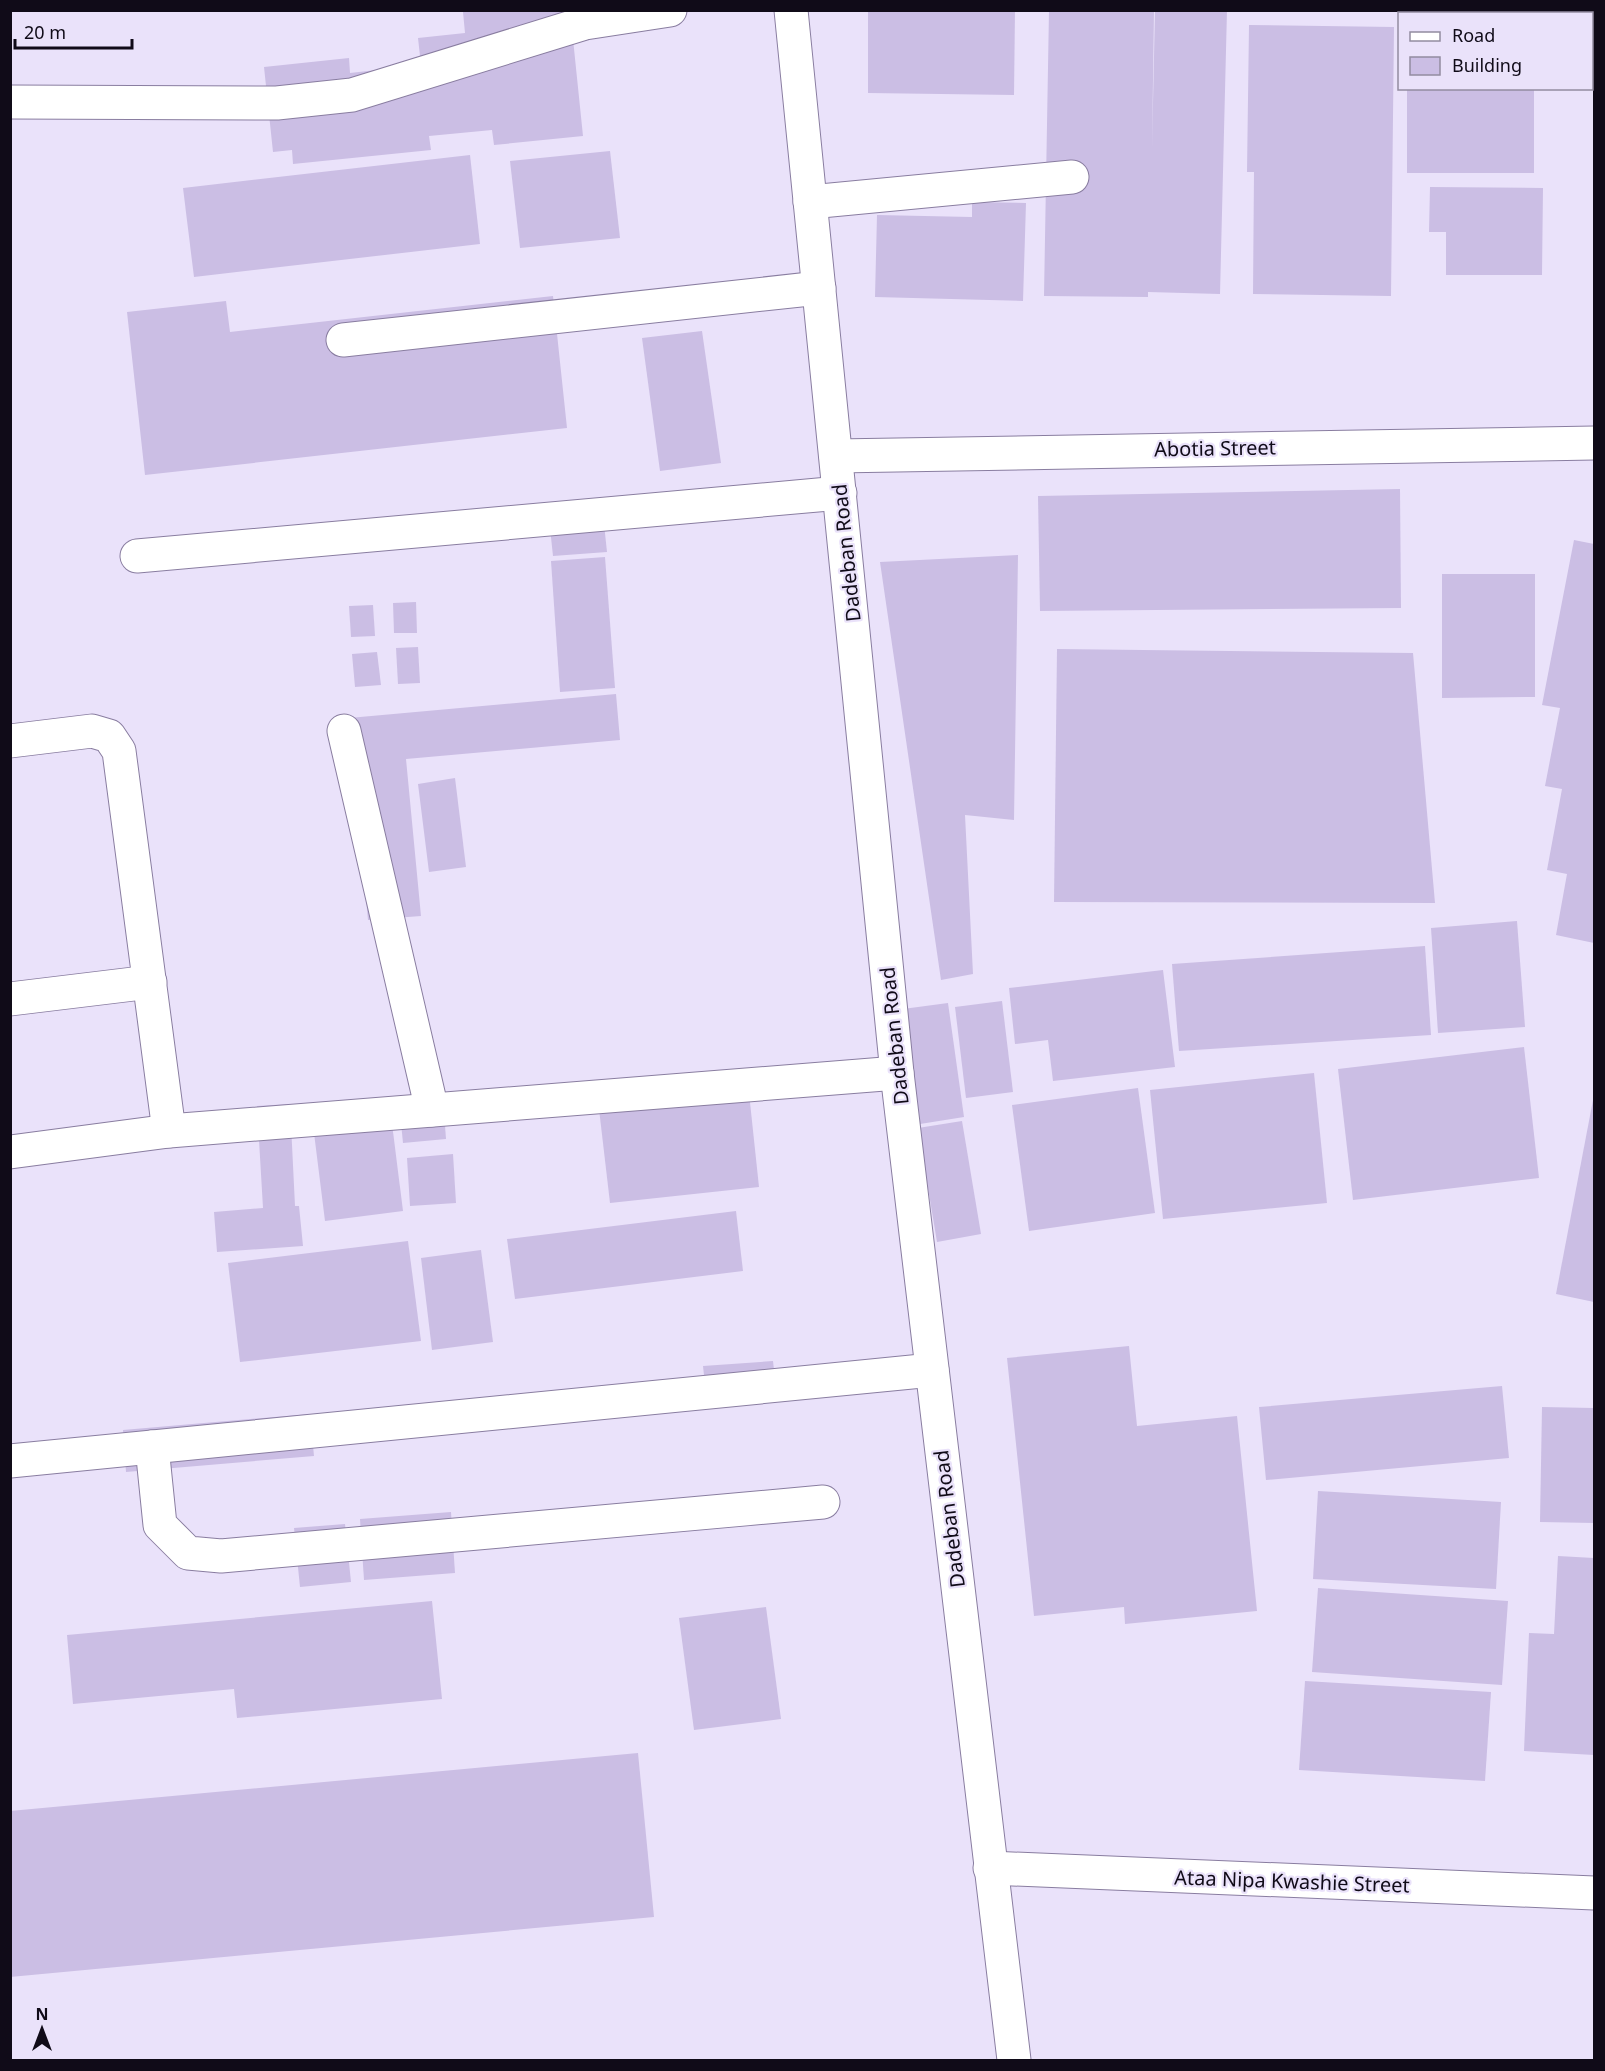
<svg xmlns="http://www.w3.org/2000/svg" width="1605" height="2071" viewBox="0 0 1605 2071" font-family="'Noto Sans',sans-serif">
  <style>
    .building { fill: #cbbee4 }
    .lines { fill: none; stroke-linecap: round; stroke-linejoin: round }
    .minor-casing { stroke: #897da0; stroke-width: 35 }
    .minor { stroke: #fff; stroke-width: 33 }
    .labels { text-anchor: middle; dominant-baseline: central; stroke-width: 4.5; stroke-linejoin: round; paint-order: stroke }
    .street-label { font-size: 20px; fill: #100b18; stroke: #eae2fa }
  </style>
  <rect width="100%" height="100%" fill="#eae2fa"/>
  <g class="building">
    <polygon points="480,10 570,10 583,136 494,145 492,130 429,136 431,150 293,164 292,150 273,152 264,67 349,58 350,73 421,65 418,38 465,33 463,12"/>
    <polygon points="868,10 1015,10 1014,95 868,93"/>
    <polygon points="1049,10 1154,10 1152,149 1155,10 1227,10 1220,294 1148,292 1148,297 1044,296"/>
    <polygon points="1249,25 1394,27 1391,296 1253,294 1254,172 1247,172"/>
    <rect x="1407" y="88" width="127" height="85"/>
    <polygon points="610,151 620,238 520,248 510,161"/>
    <polygon points="470,155 480,244 194,277 183,188"/>
    <polygon points="1430,187 1543,188 1542,275 1446,275 1446,232 1429,232"/>
    <polygon points="972,202 1026,203 1023,301 875,297 877,215 972,217"/>
    <polygon points="553,296 567,428 145,475 127,312 226,301 230,332"/>
    <polygon points="702,331 721,463 660,471 642,338"/>
    <polygon points="1400,489 1401,608 1040,611 1038,496"/>
    <polygon points="604,524 607,552 553,556 550,528"/>
    <polygon points="1574,540 1594,544 1594,943 1556,935 1567,874 1547,870 1562,789 1545,786 1560,708 1542,705"/>
    <polygon points="1018,555 1014,820 965,815 973,974 941,980 880,562"/>
    <polygon points="605,557 615,688 560,692 551,561"/>
    <polygon points="1442,574 1535,574 1535,697 1442,698"/>
    <polygon points="416,602 417,633 394,633 393,603"/>
    <polygon points="373,605 375,636 351,637 349,606"/>
    <polygon points="418,647 420,683 398,684 396,648"/>
    <polygon points="1057,649 1413,653 1435,903 1054,902"/>
    <polygon points="377,652 381,685 355,687 352,654"/>
    <polygon points="616,694 620,740 406,759 421,916 368,920 349,718"/>
    <polygon points="455,778 466,867 429,872 418,784"/>
    <polygon points="1517,921 1525,1027 1438,1033 1431,928"/>
    <polygon points="1425,946 1431,1035 1179,1051 1172,964"/>
    <polygon points="1163,970 1175,1067 1053,1081 1048,1040 1015,1044 1009,988"/>
    <polygon points="1002,1001 1013,1092 966,1098 955,1007"/>
    <polygon points="948,1003 964,1117 920,1124 903,1009"/>
    <polygon points="1524,1047 1539,1178 1353,1200 1338,1069"/>
    <polygon points="1314,1073 1327,1203 1163,1219 1150,1090"/>
    <polygon points="1138,1088 1155,1213 1029,1231 1012,1105"/>
    <polygon points="749,1093 759,1187 610,1203 599,1109"/>
    <polygon points="443,1099 446,1139 403,1143 399,1103"/>
    <polygon points="1593,1100 1594,1100 1594,1302 1556,1294"/>
    <polygon points="290,1104 295,1206 299,1206 303,1246 217,1252 214,1212 263,1208 257,1106"/>
    <polygon points="390,1108 403,1211 325,1221 312,1117"/>
    <polygon points="962,1121 981,1234 937,1242 918,1128"/>
    <polygon points="453,1154 456,1203 410,1206 407,1158"/>
    <polygon points="736,1211 743,1271 515,1299 507,1239"/>
    <polygon points="408,1241 421,1341 240,1362 228,1263"/>
    <polygon points="481,1250 493,1342 432,1350 421,1258"/>
    <polygon points="1129,1346 1137,1426 1237,1416 1257,1611 1125,1624 1124,1607 1034,1616 1007,1358"/>
    <polygon points="773,1361 777,1396 707,1403 703,1366"/>
    <polygon points="1502,1386 1509,1458 1266,1480 1259,1407"/>
    <polygon points="1542,1407 1594,1408 1594,1523 1540,1522"/>
    <polygon points="310,1414 314,1456 126,1472 123,1430"/>
    <polygon points="1318,1491 1501,1502 1496,1589 1313,1579"/>
    <polygon points="451,1512 455,1573 364,1580 360,1519"/>
    <polygon points="345,1524 351,1582 300,1587 294,1528"/>
    <polygon points="1558,1556 1594,1558 1594,1755 1524,1751 1529,1633 1554,1634"/>
    <polygon points="1318,1588 1508,1601 1502,1685 1312,1672"/>
    <polygon points="432,1601 442,1699 237,1718 234,1689 73,1704 67,1635"/>
    <polygon points="766,1607 781,1719 694,1730 679,1618"/>
    <polygon points="1305,1681 1491,1692 1485,1781 1299,1770"/>
    <polygon points="638,1753 654,1917 10,1977 10,1811"/>
  </g>
  <g class="lines">
    <defs>
      <g id="minor">
        <polyline points="791,10 897,1073 1014,2060"/>
        <polyline points="10,102 277,103 352,95 585,23 670,10"/>
        <polyline points="810,202 1072,177"/>
        <polyline points="343,340 819,288"/>
        <polyline points="836,456 1594,443"/>
        <polyline points="137,556 840,493"/>
        <polyline points="344,731 432,1110"/>
        <polyline points="10,741 92,731 109,736 119,751 169,1131"/>
        <polyline points="10,999 150,982"/>
        <polyline points="10,1152 169,1131 897,1073"/>
        <polyline points="152,1447 160,1525 188,1553 221,1556 823,1502"/>
        <polyline points="10,1461 932,1370"/>
        <polyline points="990,1868 1594,1893"/>
      </g>
    </defs>
    <use href="#minor" class="minor-casing"/>
    <use href="#minor" class="minor"/>
  </g>
  <g class="labels">
    <g class="street-label">
      <text transform="translate(1215 448) rotate(-1)">Abotia Street</text>
      <text transform="translate(846 553) rotate(-96)">Dadeban Road</text>
      <text transform="translate(894 1036) rotate(-96)">Dadeban Road</text>
      <text transform="translate(949 1519) rotate(-97)">Dadeban Road</text>
      <text transform="translate(1292 1881) rotate(2)">Ataa Nipa Kwashie Street</text>
    </g>
  </g>
  <rect width="1605" height="2071" fill="none" stroke="#100b18" stroke-width="24"/>
  <rect x="1398" y="12" width="195" height="78" fill="#eae2fa" stroke="#938ca0" stroke-width="1.5"/>
  <rect x="1410" y="32" width="30" height="9" fill="#ffffff" stroke="#938ca0" stroke-width="1.5"/>
  <text x="1452" y="42" font-size="18" fill="#100b18">Road</text>
  <rect x="1410" y="57" width="30" height="18" fill="#cbbee4" stroke="#938ca0" stroke-width="1.5"/>
  <text x="1452" y="72" font-size="18" fill="#100b18">Building</text>
  <g transform="translate(42 2029)" stroke="#eae2fa" stroke-width="4.5" paint-order="stroke">
  <path d="M0-4.5L10 22L0 15L-10 22Z" fill="#100b18"/>
  <text y="-9" font-size="16" font-weight="bold" text-anchor="middle" fill="#100b18">N</text>
  </g>
  <path d="M15 39v9h117v-9" fill="none" stroke="#100b18" stroke-width="3"/>
  <text x="24" y="39" font-size="18" fill="#100b18" stroke="#eae2fa" stroke-width="4.5" paint-order="stroke">20 m</text>
</svg>
